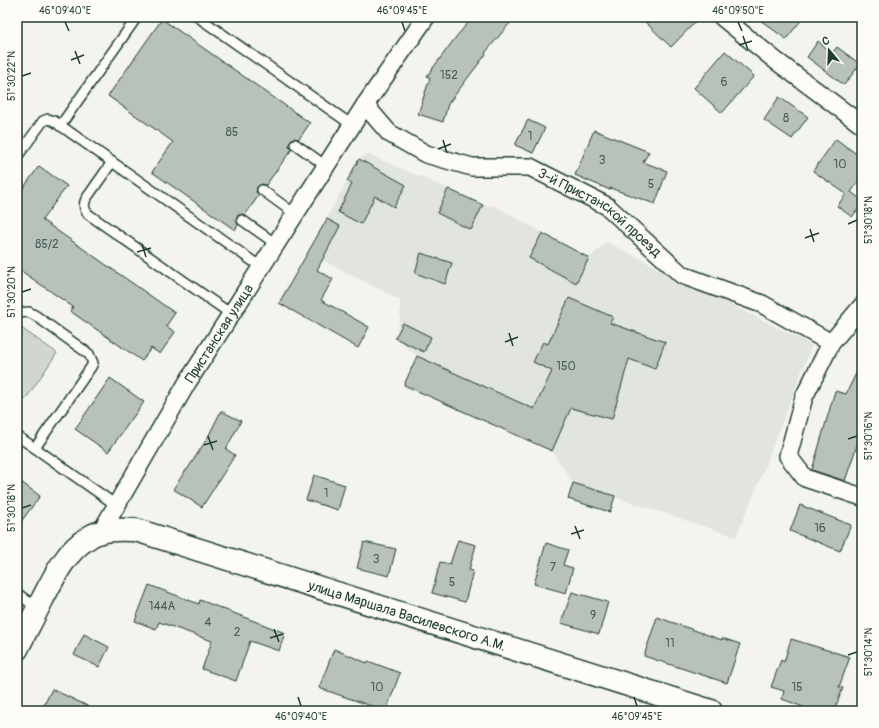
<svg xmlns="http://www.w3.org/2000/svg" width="879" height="728" viewBox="0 0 879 728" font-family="Pangolin,sans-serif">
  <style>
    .built { fill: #e2e5df }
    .green { fill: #d1d6d1; stroke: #788a82 }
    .building { fill: #b9c1bb; stroke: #1f3d34 }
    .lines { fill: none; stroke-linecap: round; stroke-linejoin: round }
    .lane-casing { stroke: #1f3d34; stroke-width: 12 }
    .street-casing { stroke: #1f3d34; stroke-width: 20 }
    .secondary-casing { stroke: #1f3d34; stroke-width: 25 }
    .lane { stroke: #fdfcf7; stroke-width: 9 }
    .street { stroke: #fdfcf7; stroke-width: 17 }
    .secondary { stroke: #fdfcf7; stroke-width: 22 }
    .ticks { fill: none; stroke: #1f3d34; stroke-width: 1.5 }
    .labels { text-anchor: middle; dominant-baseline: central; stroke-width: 3; stroke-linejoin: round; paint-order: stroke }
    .number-label { font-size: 12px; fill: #465e56 }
    .street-label { font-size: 14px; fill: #1f3d34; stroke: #fdfcf7 }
    .neatline { fill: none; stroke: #1f3d34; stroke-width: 1.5 }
    .ticks-label { font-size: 10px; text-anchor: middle; fill: #1f3d34 }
  </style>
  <rect width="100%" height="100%" fill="#f4f4ef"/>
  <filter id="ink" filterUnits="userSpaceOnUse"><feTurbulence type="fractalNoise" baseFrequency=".025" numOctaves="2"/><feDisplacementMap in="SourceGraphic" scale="8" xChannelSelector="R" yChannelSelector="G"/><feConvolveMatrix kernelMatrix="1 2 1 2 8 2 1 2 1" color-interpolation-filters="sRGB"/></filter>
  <g filter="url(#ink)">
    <polygon class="built" points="368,154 440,185 483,205 495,206 589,258 607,242 812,345 761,477 736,537 573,483 552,451 404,385 417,356 395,338 400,319 400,300 322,260 316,270 302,262 359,159"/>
    <polygon class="green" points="17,325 57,353 25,400 17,394"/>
    <g class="building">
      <polygon points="473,17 515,17 485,53 486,54 448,104 443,122 418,114 430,78 427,76 456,37"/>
      <polygon points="640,17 700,17 671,47"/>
      <polygon points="756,17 804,17 786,39"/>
      <polygon points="162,19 310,123 299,139 293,138 290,141 289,146 292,149 266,185 262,184 257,187 256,192 259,195 245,215 242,214 237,216 236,220 238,225 235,230 152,172 173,142 108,96"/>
      <polygon points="818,41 832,53 837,47 860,64 844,85 807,57"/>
      <polygon points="725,51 754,76 722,113 694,88"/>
      <polygon points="779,97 808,117 792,139 764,120"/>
      <polygon points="528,120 545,128 533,153 515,145"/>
      <polygon points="594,130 649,152 643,162 667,171 655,204 610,188 610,190 575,175"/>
      <polygon points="836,139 862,158 862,177 851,192 862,200 862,204 852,217 837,206 846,194 813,171"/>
      <polygon points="359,159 406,185 394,207 375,196 361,224 338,212 352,184 347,181"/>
      <polygon points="39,166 67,186 42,220 175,313 166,326 175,332 160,354 151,348 142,361 70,311 73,307 17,268 17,197"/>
      <polygon points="448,189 483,205 471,230 437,213"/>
      <polygon points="327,219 340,226 317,270 333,279 321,300 369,327 358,348 279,303"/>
      <polygon points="542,233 589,258 576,283 529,258"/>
      <polygon points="421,253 452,263 445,284 415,273"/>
      <polygon points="569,298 613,317 610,323 665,342 655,369 629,359 612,419 571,408 552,451 404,385 417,356 534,409 552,371 533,362 543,342 548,344"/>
      <polygon points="403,323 431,337 424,352 395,338"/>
      <polygon points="862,361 862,440 859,439 845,481 812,470 835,391 846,394"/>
      <polygon points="110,378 144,402 108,452 75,429"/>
      <polygon points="221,411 241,421 226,449 235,455 202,507 173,489 186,470 187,470 208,437"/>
      <polygon points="314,475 345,485 338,510 306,500"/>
      <polygon points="17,479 40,496 17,527"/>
      <polygon points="573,483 615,496 610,512 568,499"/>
      <polygon points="800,505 851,525 840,551 790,531"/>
      <polygon points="458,540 476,545 469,570 473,571 465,602 432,593 440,562 450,564"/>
      <polygon points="364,542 396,549 389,576 357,568"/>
      <polygon points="546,543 568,550 563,565 573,568 566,593 534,584"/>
      <polygon points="149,585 199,604 200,600 285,633 279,651 250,641 236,681 202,669 212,641 159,622 156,629 135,621"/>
      <polygon points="572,592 608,602 599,634 561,623"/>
      <polygon points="657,617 722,640 722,638 740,644 727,683 644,656"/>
      <polygon points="84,634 109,647 99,667 74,655"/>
      <polygon points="791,639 850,657 839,687 843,688 834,711 814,711 782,699 784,691 771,687 781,660 784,662"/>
      <polygon points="334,649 367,663 368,661 400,673 386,711 319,688"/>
      <polygon points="52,689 98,711 41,711"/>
    </g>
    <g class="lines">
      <defs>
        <g id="lane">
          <polyline points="198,17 352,125"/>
          <polyline points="60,126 137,17"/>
          <polyline points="295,144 326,166"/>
          <polyline points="17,157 43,121 48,119 54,121 261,267"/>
          <path d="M112,162l-26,37c-3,6 -2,10 2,15l143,100"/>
          <polyline points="262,190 295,214"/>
          <polyline points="242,220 276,244"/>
          <polyline points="17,313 29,312 36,316 89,354 93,363 91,367 35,448 116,505"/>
          <polyline points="17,436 35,448"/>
          <polyline points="17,593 38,609"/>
        </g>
        <g id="street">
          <polyline points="722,17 775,60 862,125"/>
          <path id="s1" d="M365,105l24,28 37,21 46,13h58l77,39 75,69 80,29 69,39"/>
          <polyline points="862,306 831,343 804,397 788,456 805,478 862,497"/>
          <path id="s2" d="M101,532l86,-149 178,-278 61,-88"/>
        </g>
        <g id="secondary">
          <path id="s3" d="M17,649c8,-16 16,-31 24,-47 12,-23 24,-50 47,-64 14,-10 32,-8 48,-8l575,181"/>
        </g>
      </defs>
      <use href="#lane" class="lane-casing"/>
      <use href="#street" class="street-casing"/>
      <use href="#secondary" class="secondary-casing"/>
      <use href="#lane" class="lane"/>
      <use href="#street" class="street"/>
      <use href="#secondary" class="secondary"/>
    </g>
  </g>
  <path class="ticks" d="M65,22l4,9M402,22l3,9M738,22l4,9M743,36l5,14M739,45l13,-4M75,51l5,13M71,60l13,-5M22,76l9,-3M443,140l4,13M438,149l13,-5M848,224l9,-4M810,229l4,13M805,238l14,-5M142,244l4,13M137,252l14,-4M22,292l9,-3M509,333l4,13M505,342l13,-5M208,436l5,14M848,439l9,-3M204,445l13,-4M22,508l9,-3M575,526l5,13M571,534l13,-4M274,629l5,13M270,638l13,-4M848,655l9,-3M298,697l3,9M634,697l3,9"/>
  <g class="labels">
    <g class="number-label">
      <text x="449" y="75">152</text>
      <text x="724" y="82">6</text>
      <text x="786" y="118">8</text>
      <text x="232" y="132">85</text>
      <text x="530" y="136">1</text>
      <text x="602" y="160">3</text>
      <text x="840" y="164">10</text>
      <text x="651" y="184">5</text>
      <text x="47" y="244">85/2</text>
      <text x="566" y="366">150</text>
      <text x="326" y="493">1</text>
      <text x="820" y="528">16</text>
      <text x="376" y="559">3</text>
      <text x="553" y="567">7</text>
      <text x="452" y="582">5</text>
      <text x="162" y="606">144А</text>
      <text x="593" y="615">9</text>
      <text x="208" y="622">4</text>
      <text x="237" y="632">2</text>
      <text x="670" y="643">11</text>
      <text x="377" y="687">10</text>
      <text x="797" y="687">15</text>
    </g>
    <g class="street-label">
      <text stroke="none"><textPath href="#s1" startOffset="269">3-й Пристанской проезд</textPath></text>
      <text stroke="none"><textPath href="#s2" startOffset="231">Пристанская улица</textPath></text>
      <text stroke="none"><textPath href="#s3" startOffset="467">улица Маршала Василевского А.М.</textPath></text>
    </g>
  </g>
  <rect width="879" height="728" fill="none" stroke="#fdfcf7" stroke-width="44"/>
  <g transform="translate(829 50) rotate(341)" stroke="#fdfcf7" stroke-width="3" paint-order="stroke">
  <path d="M0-3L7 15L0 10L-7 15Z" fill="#1f3d34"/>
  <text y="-6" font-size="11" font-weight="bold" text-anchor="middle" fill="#1f3d34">С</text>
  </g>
  <rect x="22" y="22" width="835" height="684" class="neatline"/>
  <g class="ticks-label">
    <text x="65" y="14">46°09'40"E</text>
    <text x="402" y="14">46°09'45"E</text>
    <text x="738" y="14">46°09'50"E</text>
    <text transform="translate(11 76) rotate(-90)" y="4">51°30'22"N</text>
    <text transform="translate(868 220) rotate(-90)" y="4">51°30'18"N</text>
    <text transform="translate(11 292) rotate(-90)" y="4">51°30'20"N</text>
    <text transform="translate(868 436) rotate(-90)" y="4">51°30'16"N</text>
    <text transform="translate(11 508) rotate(-90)" y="4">51°30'18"N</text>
    <text transform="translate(868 652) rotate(-90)" y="4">51°30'14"N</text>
    <text x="301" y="720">46°09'40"E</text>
    <text x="637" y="720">46°09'45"E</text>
  </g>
</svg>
